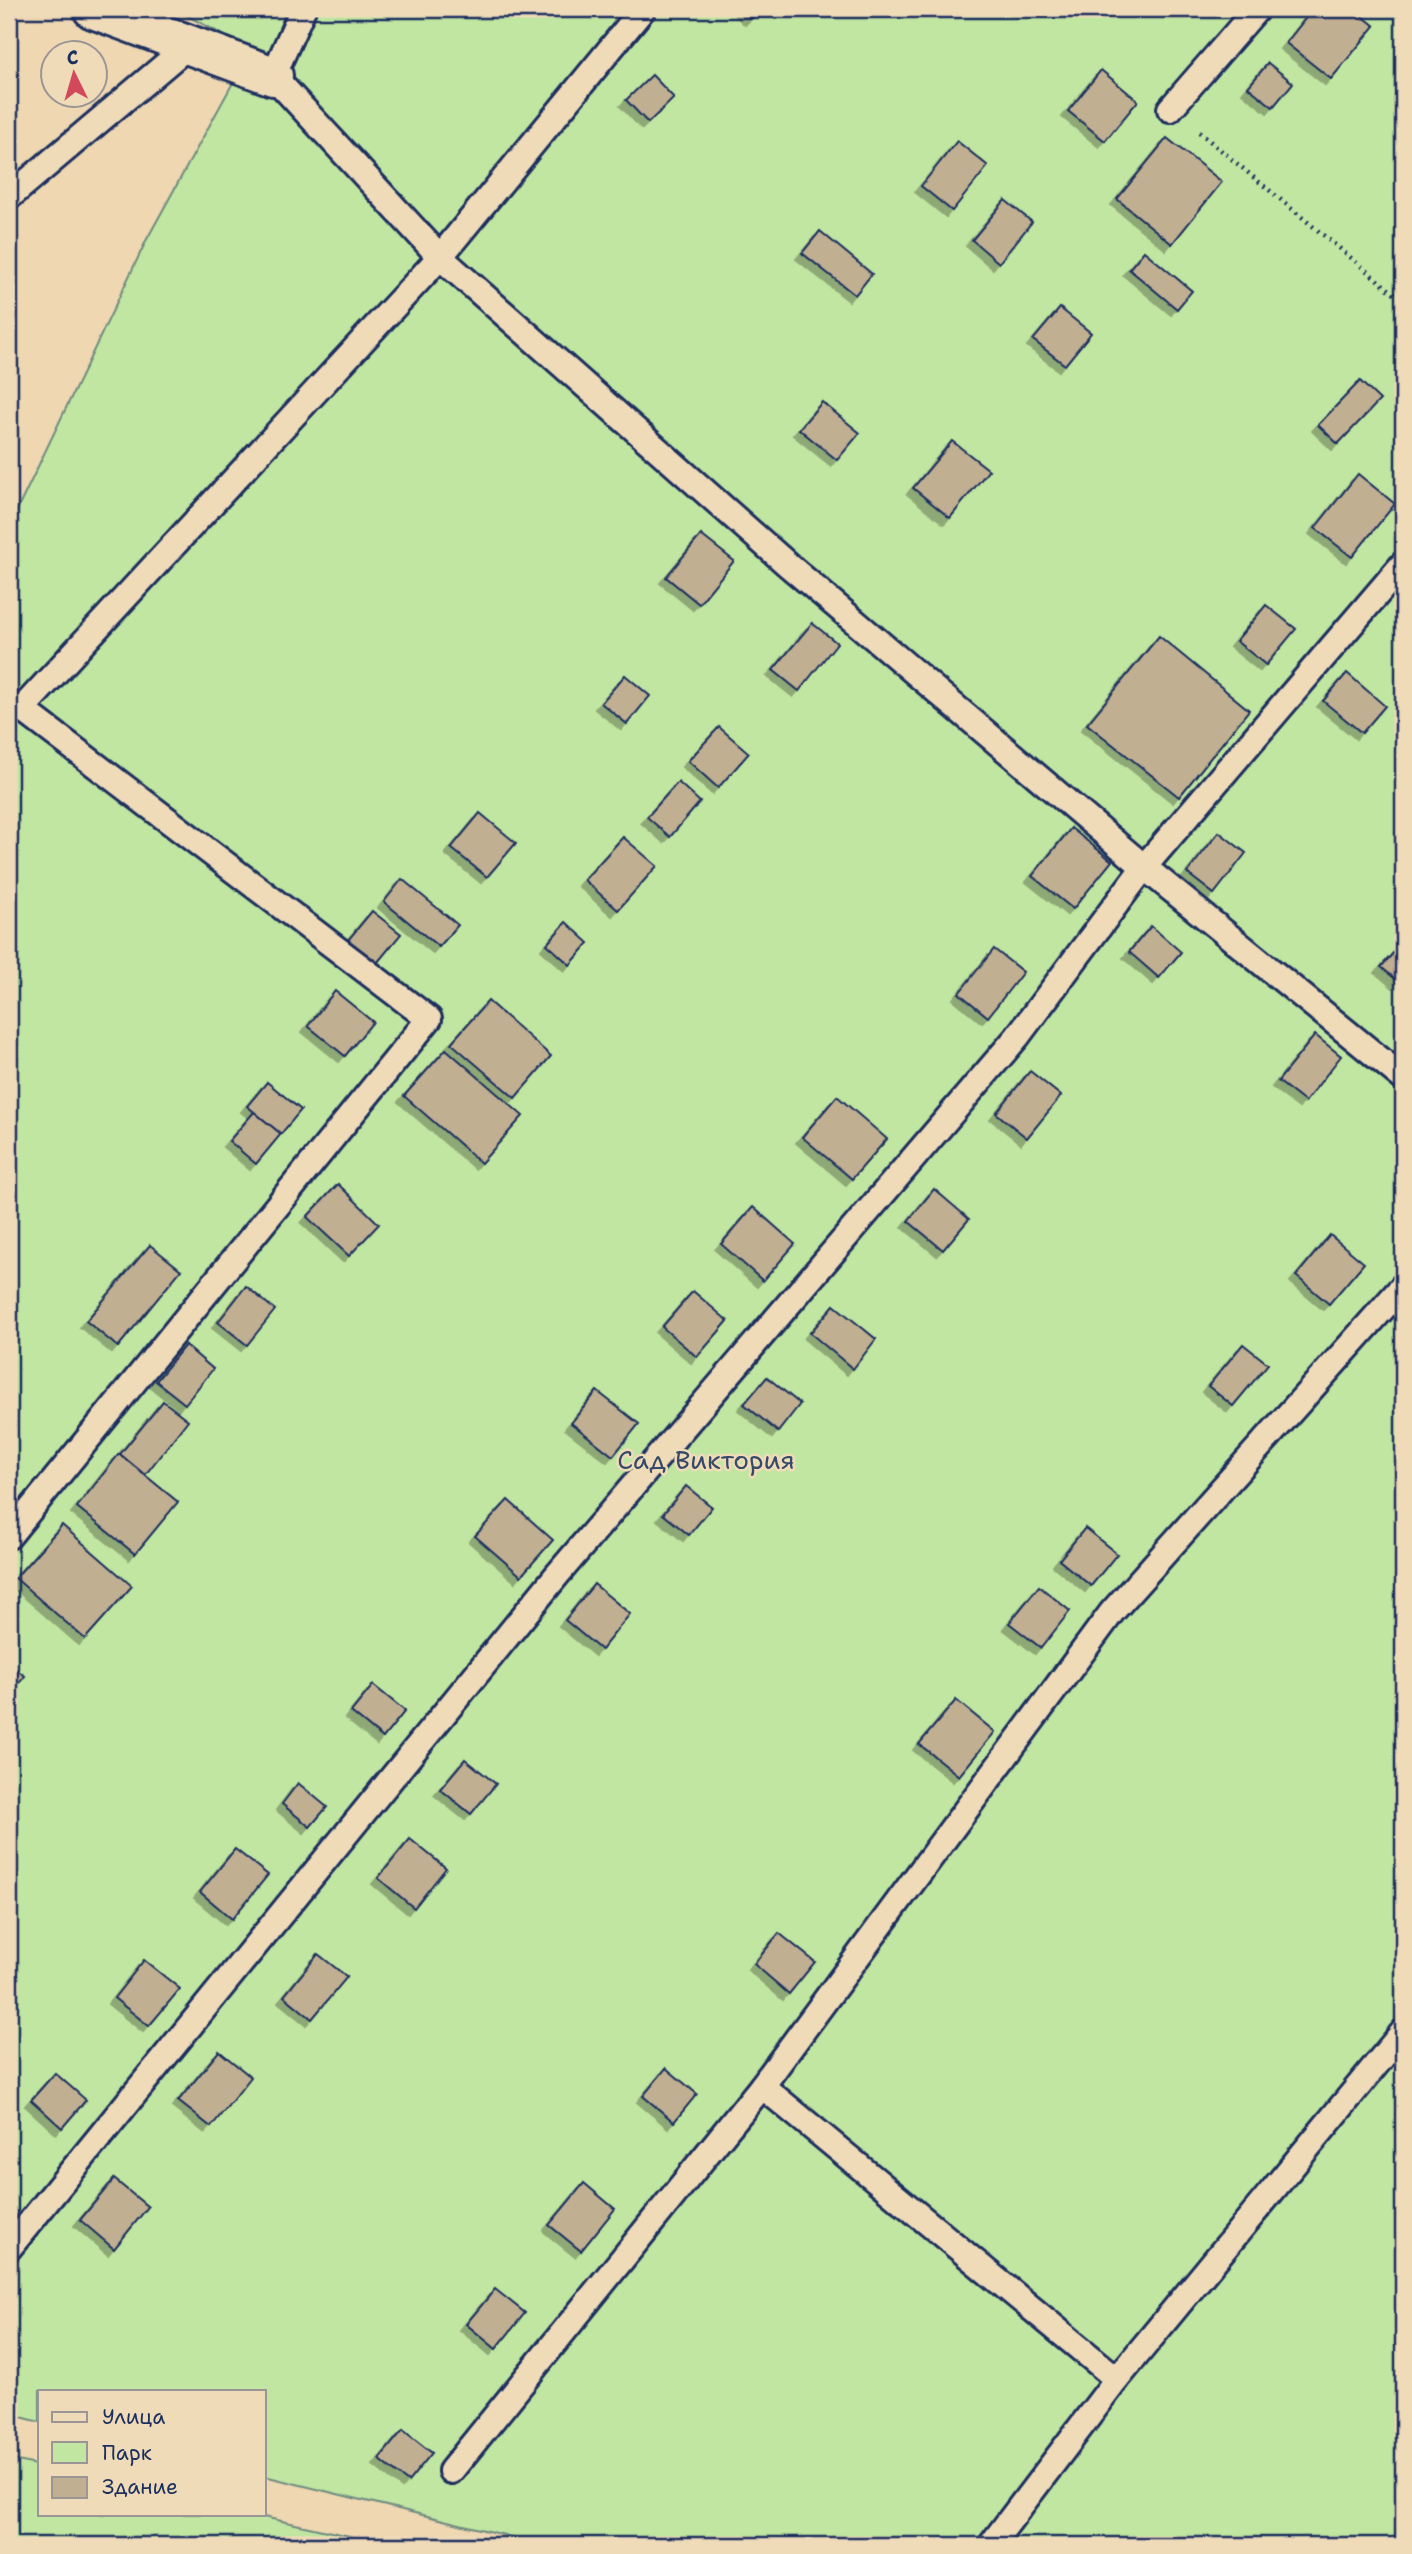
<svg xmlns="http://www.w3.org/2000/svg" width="1412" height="2554" viewBox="0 0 1412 2554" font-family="'Shantell Sans',sans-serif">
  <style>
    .green { fill: #c1e6a1; stroke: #6e8a80; stroke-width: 2 }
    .building { fill: #c1af92; stroke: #1b2f5e; stroke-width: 2; filter: url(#shadow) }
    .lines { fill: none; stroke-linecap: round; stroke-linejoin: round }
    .service-casing { stroke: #1b2f5e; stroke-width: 30 }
    .minor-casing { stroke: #1b2f5e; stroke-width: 44 }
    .path { stroke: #1b2f5e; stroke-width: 4.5; stroke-dasharray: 2 5; stroke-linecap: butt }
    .service { stroke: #f0dbb9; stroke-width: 24 }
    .minor { stroke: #f0dbb9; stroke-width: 38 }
    .labels { text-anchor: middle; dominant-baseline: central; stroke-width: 5; stroke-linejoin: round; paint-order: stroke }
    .park-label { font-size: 26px; fill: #344a68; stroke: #f0dbb9 }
  </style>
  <defs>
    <filter id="shadow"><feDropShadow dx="-6" dy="6" stdDeviation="0" flood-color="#0004"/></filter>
  </defs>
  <rect width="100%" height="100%" fill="#eed7b1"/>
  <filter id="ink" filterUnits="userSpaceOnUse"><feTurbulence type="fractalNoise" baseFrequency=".0143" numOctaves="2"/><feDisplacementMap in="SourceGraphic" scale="14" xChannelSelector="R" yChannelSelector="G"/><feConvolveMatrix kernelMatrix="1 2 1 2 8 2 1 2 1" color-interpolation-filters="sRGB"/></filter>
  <g filter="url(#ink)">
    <g class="green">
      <polygon points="175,9 1403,9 1403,2545 545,2545 264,2476 264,2391 40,2391 40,2422 9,2414 9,527 147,239 251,50"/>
      <polygon points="9,2459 40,2466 40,2514 250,2514 390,2545 9,2545"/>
    </g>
    <g class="building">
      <polygon points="741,9 761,9 751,19"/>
      <polygon points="1313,9 1353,9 1375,26 1331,79 1286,43"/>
      <polygon points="1268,63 1293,83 1273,107 1248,87"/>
      <polygon points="1101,70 1138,101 1105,141 1068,111"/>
      <polygon points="652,75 674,98 648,123 626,100"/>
      <polygon points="1167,138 1222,182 1172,244 1117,199"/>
      <polygon points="957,141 988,166 952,211 921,186"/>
      <polygon points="1005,200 1032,222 999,263 972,240"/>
      <polygon points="820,231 872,274 855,295 802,253"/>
      <polygon points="1144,251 1192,291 1177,309 1129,269"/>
      <polygon points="1060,308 1091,333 1065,365 1033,340"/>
      <polygon points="1360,381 1380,400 1338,444 1318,425"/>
      <polygon points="822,402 860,433 837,460 799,429"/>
      <polygon points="952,441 989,470 950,518 913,488"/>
      <polygon points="1358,474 1395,504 1352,557 1315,528"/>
      <polygon points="701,535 734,561 699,604 666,577"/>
      <polygon points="1266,605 1296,629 1266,665 1236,641"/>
      <polygon points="812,623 837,643 799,691 773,670"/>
      <polygon points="1159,636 1249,710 1179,797 1087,724"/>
      <polygon points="1347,673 1385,706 1362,733 1323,701"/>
      <polygon points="625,675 650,696 627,724 601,703"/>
      <polygon points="719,727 749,753 718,788 688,761"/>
      <polygon points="678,782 700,802 670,837 647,817"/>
      <polygon points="480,813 516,843 487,877 451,848"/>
      <polygon points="1071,828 1112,861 1073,909 1032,876"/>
      <polygon points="1219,832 1246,853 1214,894 1187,873"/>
      <polygon points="623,837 657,866 618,910 584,880"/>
      <polygon points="402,879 458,925 439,947 384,902"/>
      <polygon points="372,911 401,934 377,963 348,940"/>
      <polygon points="566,922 589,943 570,965 547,944"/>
      <polygon points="1151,926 1181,952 1159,978 1129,952"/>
      <polygon points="1403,942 1403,977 1399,982 1381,967"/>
      <polygon points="994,949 1023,972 988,1017 959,993"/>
      <polygon points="335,991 373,1022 345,1056 308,1026"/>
      <polygon points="488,1001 551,1056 515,1098 451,1043"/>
      <polygon points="1315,1035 1341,1056 1305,1102 1278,1081"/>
      <polygon points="446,1049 523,1116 481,1163 404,1096"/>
      <polygon points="1030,1071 1061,1096 1027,1138 996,1113"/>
      <polygon points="267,1082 301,1110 281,1134 247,1106"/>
      <polygon points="837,1096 887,1139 852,1179 802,1137"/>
      <polygon points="254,1112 281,1134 256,1164 229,1141"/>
      <polygon points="338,1184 379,1224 349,1256 307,1217"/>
      <polygon points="934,1189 969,1219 943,1250 908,1221"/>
      <polygon points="753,1207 795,1244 763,1281 721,1244"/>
      <polygon points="1330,1235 1364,1263 1329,1304 1296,1276"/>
      <polygon points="150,1245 181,1270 118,1347 86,1321"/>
      <polygon points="246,1286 275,1310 247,1345 218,1322"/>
      <polygon points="693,1291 728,1321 697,1357 662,1327"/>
      <polygon points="834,1305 876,1339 853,1369 810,1333"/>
      <polygon points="1243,1344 1268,1364 1233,1406 1208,1386"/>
      <polygon points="185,1345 213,1369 185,1404 156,1381"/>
      <polygon points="767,1377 800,1404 778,1432 744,1404"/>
      <polygon points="597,1391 639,1424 613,1456 571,1423"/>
      <polygon points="163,1401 188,1420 145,1475 120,1454"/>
      <polygon points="119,1454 178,1502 135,1554 77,1507"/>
      <polygon points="686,1486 712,1507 689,1535 663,1514"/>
      <polygon points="508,1500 553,1540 521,1576 475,1536"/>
      <polygon points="62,1525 132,1586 85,1639 15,1578"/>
      <polygon points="1085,1528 1117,1554 1091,1586 1059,1560"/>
      <polygon points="594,1584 630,1614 601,1650 565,1620"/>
      <polygon points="1039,1586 1070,1611 1041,1648 1009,1623"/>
      <polygon points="9,1664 25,1676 9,1696"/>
      <polygon points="373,1685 405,1711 383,1738 351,1712"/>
      <polygon points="956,1700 995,1732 959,1776 919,1744"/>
      <polygon points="465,1759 496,1784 471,1814 440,1789"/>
      <polygon points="298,1783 327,1807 310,1827 282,1804"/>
      <polygon points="410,1839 446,1868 414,1908 378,1878"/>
      <polygon points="235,1849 268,1875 232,1919 200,1892"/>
      <polygon points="779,1933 815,1962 789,1994 754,1964"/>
      <polygon points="318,1954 347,1977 312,2019 284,1996"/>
      <polygon points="144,1960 180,1989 149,2026 114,1998"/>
      <polygon points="219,2051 251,2077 211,2127 178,2101"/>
      <polygon points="666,2068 697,2094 674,2122 643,2096"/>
      <polygon points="55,2073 86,2100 62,2128 31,2100"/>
      <polygon points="114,2179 148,2207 114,2249 80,2220"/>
      <polygon points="584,2183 615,2209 581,2251 549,2225"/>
      <polygon points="495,2289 525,2313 496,2349 466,2324"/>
      <polygon points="403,2430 432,2453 408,2482 379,2459"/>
    </g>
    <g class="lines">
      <defs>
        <g id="service">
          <polyline points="303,9 273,76 440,257 787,564 1144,867 1403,1078"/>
          <polyline points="1170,109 1257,9"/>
          <polyline points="9,197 189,45"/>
          <polyline points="9,1536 429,1019 22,709 440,257 643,9"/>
          <polyline points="762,2086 1117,2379 991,2545"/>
          <polyline points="9,2248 557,1575 1017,1037 1144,867 1403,564"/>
          <polyline points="1117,2379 1403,2032"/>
          <polyline points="451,2471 762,2086 1112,1612 1403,1286"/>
        </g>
        <polyline id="minor" points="93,9 273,76"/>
      </defs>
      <use href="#service" class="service-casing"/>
      <use href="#minor" class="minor-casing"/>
      <polyline class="path" points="1199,132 1403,301"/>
      <use href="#service" class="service"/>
      <use href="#minor" class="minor"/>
    </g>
  </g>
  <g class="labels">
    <g class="park-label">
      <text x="706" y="1459">Сад Виктория</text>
    </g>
  </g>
  <rect width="1412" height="2554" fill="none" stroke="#f0dbb9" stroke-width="35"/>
  <rect x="18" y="18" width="1377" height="2519" fill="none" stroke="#1b2f5e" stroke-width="2.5" filter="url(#ink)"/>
  <rect x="38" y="2390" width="228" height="126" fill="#f0dbb9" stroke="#9b9695" stroke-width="2"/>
  <rect x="52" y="2412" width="35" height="10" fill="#f0dbb9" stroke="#9b9695" stroke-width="2"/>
  <text x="102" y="2424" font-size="21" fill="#1b2f5e">Улица</text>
  <rect x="52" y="2442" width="35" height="21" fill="#c1e6a1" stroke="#9b9695" stroke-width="2"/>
  <text x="102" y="2460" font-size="21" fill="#1b2f5e">Парк</text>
  <rect x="52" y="2477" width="35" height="21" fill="#c1af92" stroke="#9b9695" stroke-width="2"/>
  <text x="102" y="2494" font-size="21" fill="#1b2f5e">Здание</text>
  <g transform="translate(74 74) rotate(355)"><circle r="33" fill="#f0dbb9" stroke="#9b9695" stroke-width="2"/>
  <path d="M0-5L12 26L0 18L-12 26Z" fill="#d1495b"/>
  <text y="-10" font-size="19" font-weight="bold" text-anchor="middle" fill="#1b2f5e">С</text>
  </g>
</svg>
